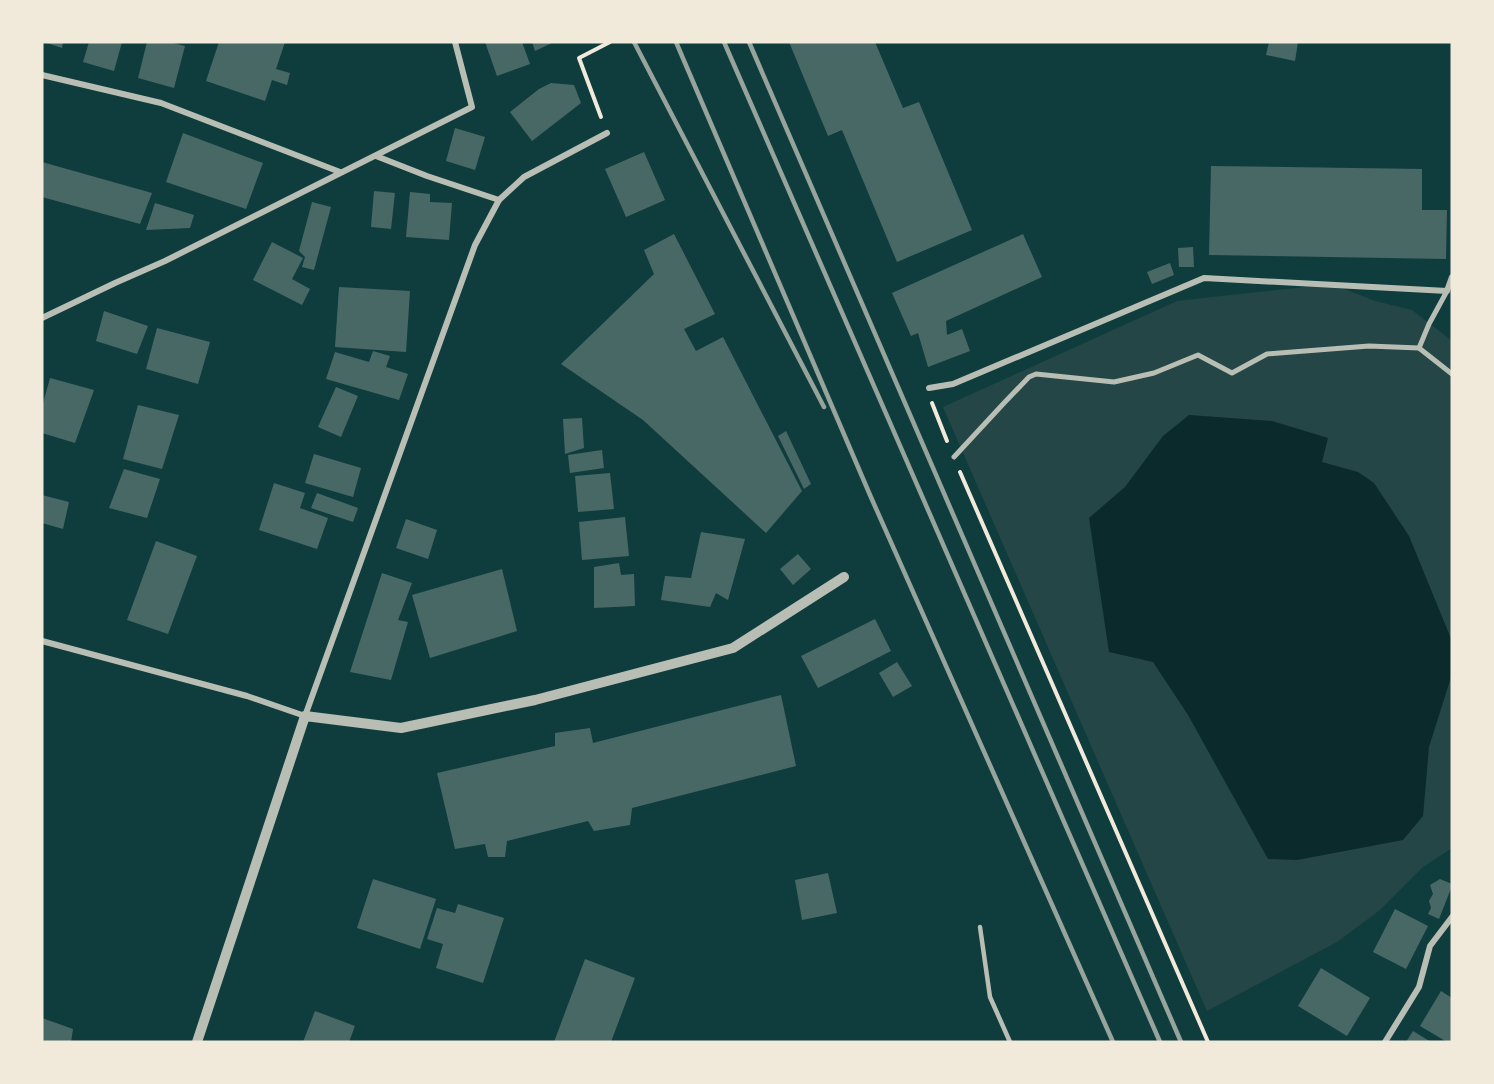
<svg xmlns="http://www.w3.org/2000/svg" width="1494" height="1084" viewBox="0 0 1494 1084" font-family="'Crimson Pro',serif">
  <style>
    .green { fill: #244646 }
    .water { fill: #0a2a2b }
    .building { fill: #486865 }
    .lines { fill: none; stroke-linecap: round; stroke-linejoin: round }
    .path { stroke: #f1e9da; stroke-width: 4 }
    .service { stroke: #b8beb3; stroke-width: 4.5 }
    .pedestrian { stroke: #b8beb3; stroke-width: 5 }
    .minor { stroke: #b8beb3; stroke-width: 6 }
    .tertiary { stroke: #b8beb3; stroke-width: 10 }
    .rail { stroke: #97a49c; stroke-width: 4.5 }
  </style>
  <rect width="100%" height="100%" fill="#0f3d3e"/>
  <polygon class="green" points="1332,284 1375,301 1412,310 1452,341 1452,848 1423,867 1380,910 1337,942 1207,1011 943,407 1177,301"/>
  <polygon class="water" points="1189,415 1272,421 1328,438 1322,462 1358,472 1374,483 1409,536 1452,641 1452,674 1429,747 1423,816 1403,840 1297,860 1268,859 1188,715 1153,662 1109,652 1089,518 1125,487 1163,436"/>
  <g class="building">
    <polygon points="44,42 63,42 62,48"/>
    <polygon points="89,42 122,42 114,71 83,62"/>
    <polygon points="147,42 169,42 185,46 174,88 138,78"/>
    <polygon points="219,42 285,42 276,69 290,73 287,85 272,80 265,101 206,81"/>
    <polygon points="485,42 522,42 530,64 497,76"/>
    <polygon points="532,42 554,42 535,51"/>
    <polygon points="789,42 875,42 903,108 919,102 972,230 897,262 842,130 828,136"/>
    <polygon points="1269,42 1298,42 1295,61 1266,55"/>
    <polygon points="551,83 574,85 581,103 532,141 510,112 539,89"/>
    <polygon points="455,128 485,137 475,170 446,161"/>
    <polygon points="183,133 263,163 246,209 166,182"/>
    <polygon points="644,152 665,200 626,217 605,169"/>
    <polygon points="42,162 152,193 140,224 42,197"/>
    <polygon points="1211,166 1422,169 1422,210 1447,210 1446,259 1209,255"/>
    <polygon points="374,191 395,193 391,229 371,227"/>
    <polygon points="410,192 430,194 430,202 452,203 449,240 406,237"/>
    <polygon points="312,202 331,207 314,270 302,267 305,257 299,251"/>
    <polygon points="155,203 194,215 190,228 146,230"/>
    <polygon points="674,234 715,314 684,329 696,351 723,337 802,491 766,533 643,420 561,364 654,274 644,250"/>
    <polygon points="1023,234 1042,277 946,321 947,335 962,329 970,351 928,367 918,333 911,336 892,293"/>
    <polygon points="272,242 303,258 292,279 310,289 302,305 253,280"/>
    <polygon points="1193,247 1194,267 1179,267 1178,248"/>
    <polygon points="1170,263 1174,275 1152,284 1147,272"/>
    <polygon points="339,287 410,291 406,352 335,347"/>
    <polygon points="104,311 148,326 137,354 96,341"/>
    <polygon points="157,328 210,342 198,384 146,369"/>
    <polygon points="373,351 390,356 386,367 408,374 399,400 326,379 335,352 369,362"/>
    <polygon points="50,378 94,390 75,443 42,433 42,407"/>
    <polygon points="336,387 358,396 341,437 318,427"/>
    <polygon points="138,405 179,415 162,469 123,459"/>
    <polygon points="582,418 584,448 565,454 563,419"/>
    <polygon points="786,431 811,484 804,489 778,436"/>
    <polygon points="602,450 604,468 570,473 568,455"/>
    <polygon points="314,454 361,468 353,497 305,483"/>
    <polygon points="124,469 160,479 147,518 109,508"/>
    <polygon points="610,473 614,509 578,512 575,476"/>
    <polygon points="274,483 305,493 300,508 328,518 317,549 259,530"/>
    <polygon points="317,493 358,508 353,522 311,508"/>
    <polygon points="42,495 69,502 63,529 42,523"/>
    <polygon points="625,517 629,556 582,560 579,522"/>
    <polygon points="406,519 437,530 428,559 396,548"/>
    <polygon points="701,532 745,539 728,600 716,593 710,607 661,600 665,576 691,578"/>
    <polygon points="156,541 197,556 168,634 127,620"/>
    <polygon points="798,554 811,569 793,585 780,569"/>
    <polygon points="619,563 621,575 634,574 635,606 594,608 594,567"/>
    <polygon points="502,569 517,631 430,658 412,595"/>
    <polygon points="382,573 412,583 398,620 408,622 391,680 350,672"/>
    <polygon points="875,619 891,651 818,688 801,656"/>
    <polygon points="897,662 912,686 893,697 879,673"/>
    <polygon points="781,695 796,766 632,808 630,825 594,831 588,821 507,841 505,857 488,857 485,844 455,849 437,773 555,746 555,733 590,728 593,743"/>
    <polygon points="828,873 837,913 802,920 795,880"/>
    <polygon points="373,879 436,899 420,949 357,928"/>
    <polygon points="1440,879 1452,884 1452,886 1439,919 1428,914 1431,908 1429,901 1433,894 1430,885"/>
    <polygon points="458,904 504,918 483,983 436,968 443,944 427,939 437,908 455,913"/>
    <polygon points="1395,909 1428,926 1406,969 1373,952"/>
    <polygon points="585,959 635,978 611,1042 554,1042"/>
    <polygon points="1321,968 1370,998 1347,1036 1298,1006"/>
    <polygon points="1441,991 1452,998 1452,1042 1447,1042 1420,1026"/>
    <polygon points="315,1011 355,1026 349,1042 303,1042"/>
    <polygon points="42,1018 73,1029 71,1042 42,1042"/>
    <polygon points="1413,1031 1431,1042 1406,1042"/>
  </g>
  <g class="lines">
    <g class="path">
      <polyline points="601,117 579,58 610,42"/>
      <polyline points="932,403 947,441"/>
      <polyline points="960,472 1208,1042"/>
    </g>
    <polyline class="service" points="980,927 990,997 1010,1042"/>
    <g class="pedestrian">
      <polyline points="1447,291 1429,324 1419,348 1452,374"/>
      <polyline points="954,457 1004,403 1029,377 1036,374 1114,382 1154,373 1198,355 1232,373 1267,354 1369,346 1419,348"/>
    </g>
    <g class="minor">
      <polyline points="42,75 161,103 340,172"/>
      <polyline points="376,156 427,176 499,200"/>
      <polyline points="42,318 115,283 165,261 472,107 455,42"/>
      <polyline points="929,388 953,384 1204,278 1447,291 1452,277"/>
      <polyline points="42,641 247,696 305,716 475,245 499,200 524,177 607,133"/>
      <polyline points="1385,1042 1419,987 1430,946 1452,917"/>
    </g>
    <polyline class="tertiary" points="197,1042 305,716 401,728 535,700 733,648 844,577"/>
    <g class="rail">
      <polyline points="634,42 824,407"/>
      <polyline points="676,42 870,495 1113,1042"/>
      <polyline points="724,42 1160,1042"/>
      <polyline points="749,42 1181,1042"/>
    </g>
  </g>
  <rect width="1494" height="1084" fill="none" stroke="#f1e9da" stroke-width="87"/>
</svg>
